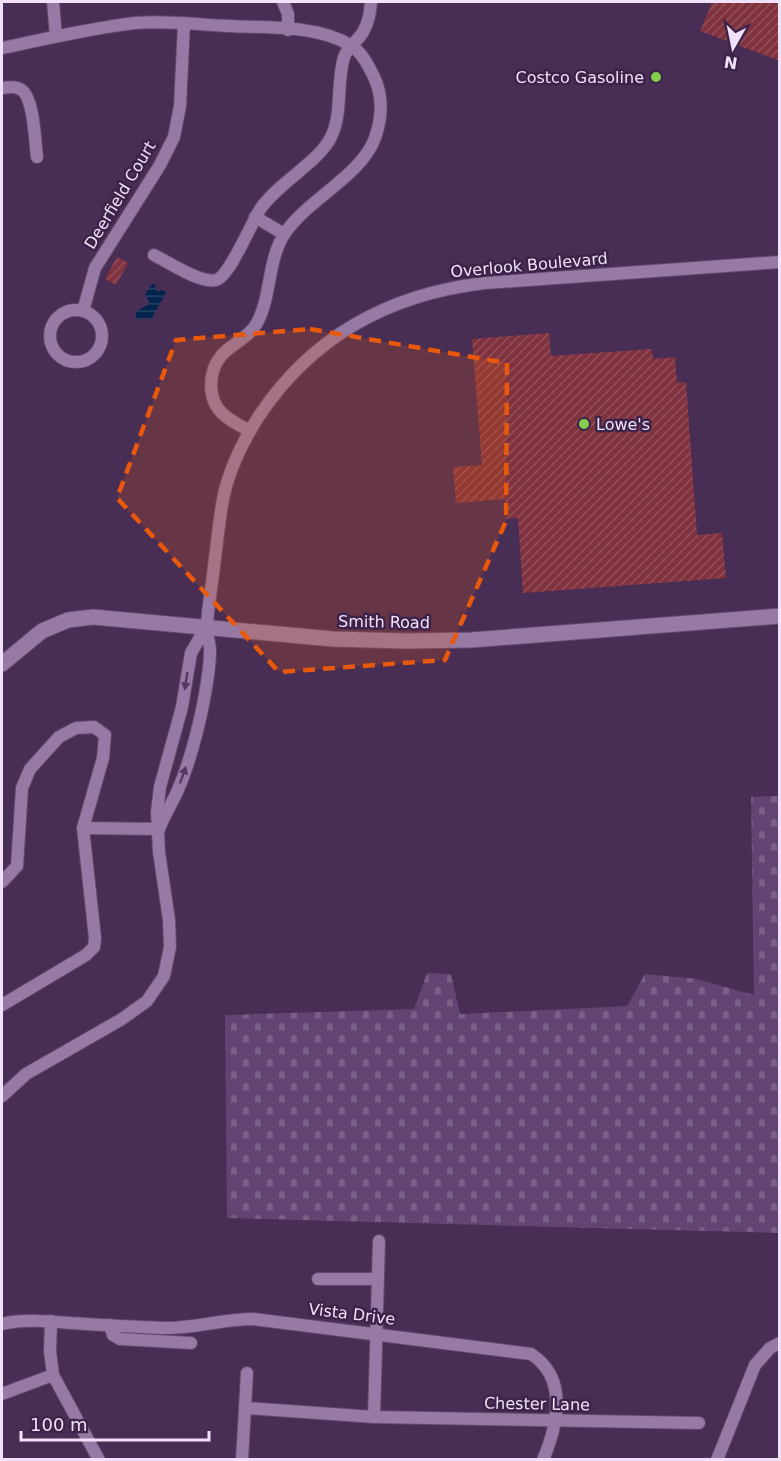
<svg xmlns="http://www.w3.org/2000/svg" width="781" height="1461" viewBox="0 0 781 1461" font-family="'DejaVu Sans',sans-serif">
  <style>
    .cemetery { fill: url(#cemetery-stones) }
    .water { fill: url(#water-rules) }
    .building { fill: url(#building-hatch) }
    .lines { fill: none; stroke-linecap: round; stroke-linejoin: round }
    .minor-casing { stroke: #61496b; stroke-width: 14 }
    .tertiary-casing { stroke: #61496b; stroke-width: 17 }
    .minor { stroke: #9779a6; stroke-width: 12 }
    .tertiary { stroke: #9779a6; stroke-width: 15 }
    .oneway { fill: #543860 }
    .marked { fill: #e8590c; fill-opacity: 0.2; stroke: #e8590c; stroke-width: 4.5; stroke-dasharray: 12 8; stroke-linejoin: round }
    .poi-dot { fill: #84cf4d; stroke: #3d2349; stroke-width: 2 }
    .labels { text-anchor: middle; dominant-baseline: central; stroke-width: 5; stroke-linejoin: round; paint-order: stroke }
    .poi-label { font-size: 16px; fill: #f1e1f9; stroke: #3d2349; text-anchor: end }
    .street-label { font-size: 16px; fill: #f1e1f9; stroke: #3d2349 }
  </style>
  <defs>
    <pattern id="cemetery-stones" width="16" height="16" patternUnits="userSpaceOnUse" patternTransform="scale(1.5)"><rect width="16" height="16" fill="#624371"/><path d="M2 7V4a2 2 0 0 1 4 0v3zM10 15v-3a2 2 0 0 1 4 0v3z" fill="#795e86"/></pattern>
    <pattern id="water-rules" width="6" height="5" patternUnits="userSpaceOnUse" patternTransform="scale(1.5)"><rect width="6" height="5" fill="#00244c"/><path d="M0 2.5h6" fill="none" stroke="#264467"/></pattern>
    <pattern id="building-hatch" width="6" height="6" patternUnits="userSpaceOnUse" patternTransform="scale(1.5)"><rect width="6" height="6" fill="#80333e"/><path d="M-1 1l2-2M0 6l6-6M5 7l2-2" fill="none" stroke="#92505b"/></pattern>
  </defs>
  <rect width="100%" height="100%" fill="#482d55"/>
  <polygon class="cemetery" points="779,796 779,1233 227,1218 225,1015 414,1009 427,973 451,974 460,1014 627,1006 645,974 697,979 754,995 751,797"/>
  <polygon class="water" points="152,284 155,285 157,292 162,290 166,292 151,320 146,317 140,320 136,318 136,312 149,304 149,301 145,295"/>
  <g class="building">
    <polygon points="712,2 780,2 780,61 700,31"/>
    <polygon points="117,257 128,263 116,285 105,279"/>
    <polygon points="549,333 551,356 652,349 653,359 675,357 677,383 686,382 697,535 722,533 726,578 523,593 518,518 506,519 505,499 456,503 453,467 482,465 472,339"/>
  </g>
  <g class="lines">
    <defs>
      <g id="minor">
        <polyline points="53,2 56,36"/>
        <polyline points="283,2 288,14 288,30"/>
        <path d="M2,48c43,-9 89,-20 133,-25 31,-3 64,2 95,3 37,2 88,-1 120,19 12,7 18,20 24,32 9,19 8,41 1,61 -14,38 -67,61 -90,95 -18,27 -13,62 -28,90 -8,15 -26,21 -36,33 -13,16 -14,44 2,58 7,7 18,12 27,17"/>
        <path d="M2,88c6,-1 13,-2 18,1 14,6 15,53 17,68"/>
        <polyline points="255,217 284,234"/>
        <path d="M154,255c14,7 47,29 62,25 14,-4 35,-57 45,-72 17,-25 58,-46 70,-71 12,-25 5,-53 13,-80 4,-11 14,-16 19,-25 6,-10 7,-20 8,-30"/>
        <circle cx="76" cy="336" r="26"/>
        <polyline points="83,311 95,268 160,165 174,137 180,106 184,24"/>
        <polyline points="83,828 159,829"/>
        <path d="M159,829c5,-13 12,-24 18,-37 12,-27 20,-58 26,-87 3,-16 7,-36 7,-54 0,-9 -4,-17 -3,-26 1,-20 5,-39 7,-59 3,-22 5,-45 9,-67 6,-30 20,-58 36,-83 54,-81 131,-122 226,-133l295,-21"/>
        <polyline points="2,882 17,866 22,788 30,769 59,737 76,728 94,727 105,735 103,758 83,828 95,938 94,947 86,955 2,1005"/>
        <polyline points="2,1096 26,1074 122,1019 147,1001 164,976 170,947 169,920 159,852 157,812 160,787 182,707 191,653 206,627"/>
        <polyline points="318,1279 378,1279"/>
        <polyline points="51,1321 50,1351 53,1375 99,1460"/>
        <path d="M2,1324c21,-5 46,-3 68,-1 31,2 61,4 92,5 31,1 60,-9 91,-9l278,35c37,24 27,70 12,106"/>
        <polyline points="110,1325 113,1335 120,1339 191,1343"/>
        <polyline points="2,1394 53,1375"/>
        <polyline points="246,1408 374,1417 699,1423"/>
        <polyline points="374,1417 379,1241"/>
        <polyline points="242,1460 247,1373"/>
        <polyline points="717,1460 755,1365 770,1348 780,1343"/>
      </g>
      <polyline id="tertiary" points="2,664 42,631 68,620 93,617 333,639 406,641 471,640 780,616"/>
    </defs>
    <use href="#minor" class="minor-casing"/>
    <use href="#tertiary" class="tertiary-casing"/>
    <use href="#minor" class="minor"/>
    <use href="#tertiary" class="tertiary"/>
  </g>
  <defs><path id="oneway-solid" d="M-6-.8H1V-3.2L6.5 0L1 3.2V.8H-6Z" transform="scale(1.5)"/></defs>
  <g class="oneway">
    <use href="#oneway-solid" transform="translate(186 681) rotate(99)"/>
    <use href="#oneway-solid" transform="translate(183 775) rotate(-70)"/>
  </g>
  <path class="marked" d="M310,329l197,34 -1,158 -61,139 -166,12 -162,-174 59,-158z"/>
  <g class="poi-dot">
    <circle cx="656" cy="77" r="6"/>
    <circle cx="584" cy="424" r="6"/>
  </g>
  <g class="labels">
    <g class="poi-label">
      <text x="644" y="77">Costco Gasoline</text>
      <text x="596" y="424" text-anchor="start">Lowe's</text>
    </g>
    <g class="street-label">
      <text transform="translate(120 195) rotate(-59)">Deerfield Court</text>
      <text transform="translate(529 265) rotate(-5)">Overlook Boulevard</text>
      <text transform="translate(384 622) rotate(1)">Smith Road</text>
      <text transform="translate(352 1314) rotate(7)">Vista Drive</text>
      <text transform="translate(537 1404) rotate(1)">Chester Lane</text>
    </g>
  </g>
  <rect width="781" height="1461" fill="none" stroke="#f1e1f9" stroke-width="6"/>
  <g transform="translate(733 48) rotate(189)" stroke="#3d2349" stroke-width="4.5" paint-order="stroke">
  <path d="M0-4.5L10 22L0 15L-10 22Z" fill="#f1e1f9"/>
  <text y="-9" font-size="16" font-weight="bold" text-anchor="middle" fill="#f1e1f9">N</text>
  </g>
  <path d="M21 1431v9h188v-9" fill="none" stroke="#f1e1f9" stroke-width="3"/>
  <text x="30" y="1431" font-size="18" fill="#f1e1f9" stroke="#3d2349" stroke-width="4.5" paint-order="stroke">100 m</text>
</svg>
